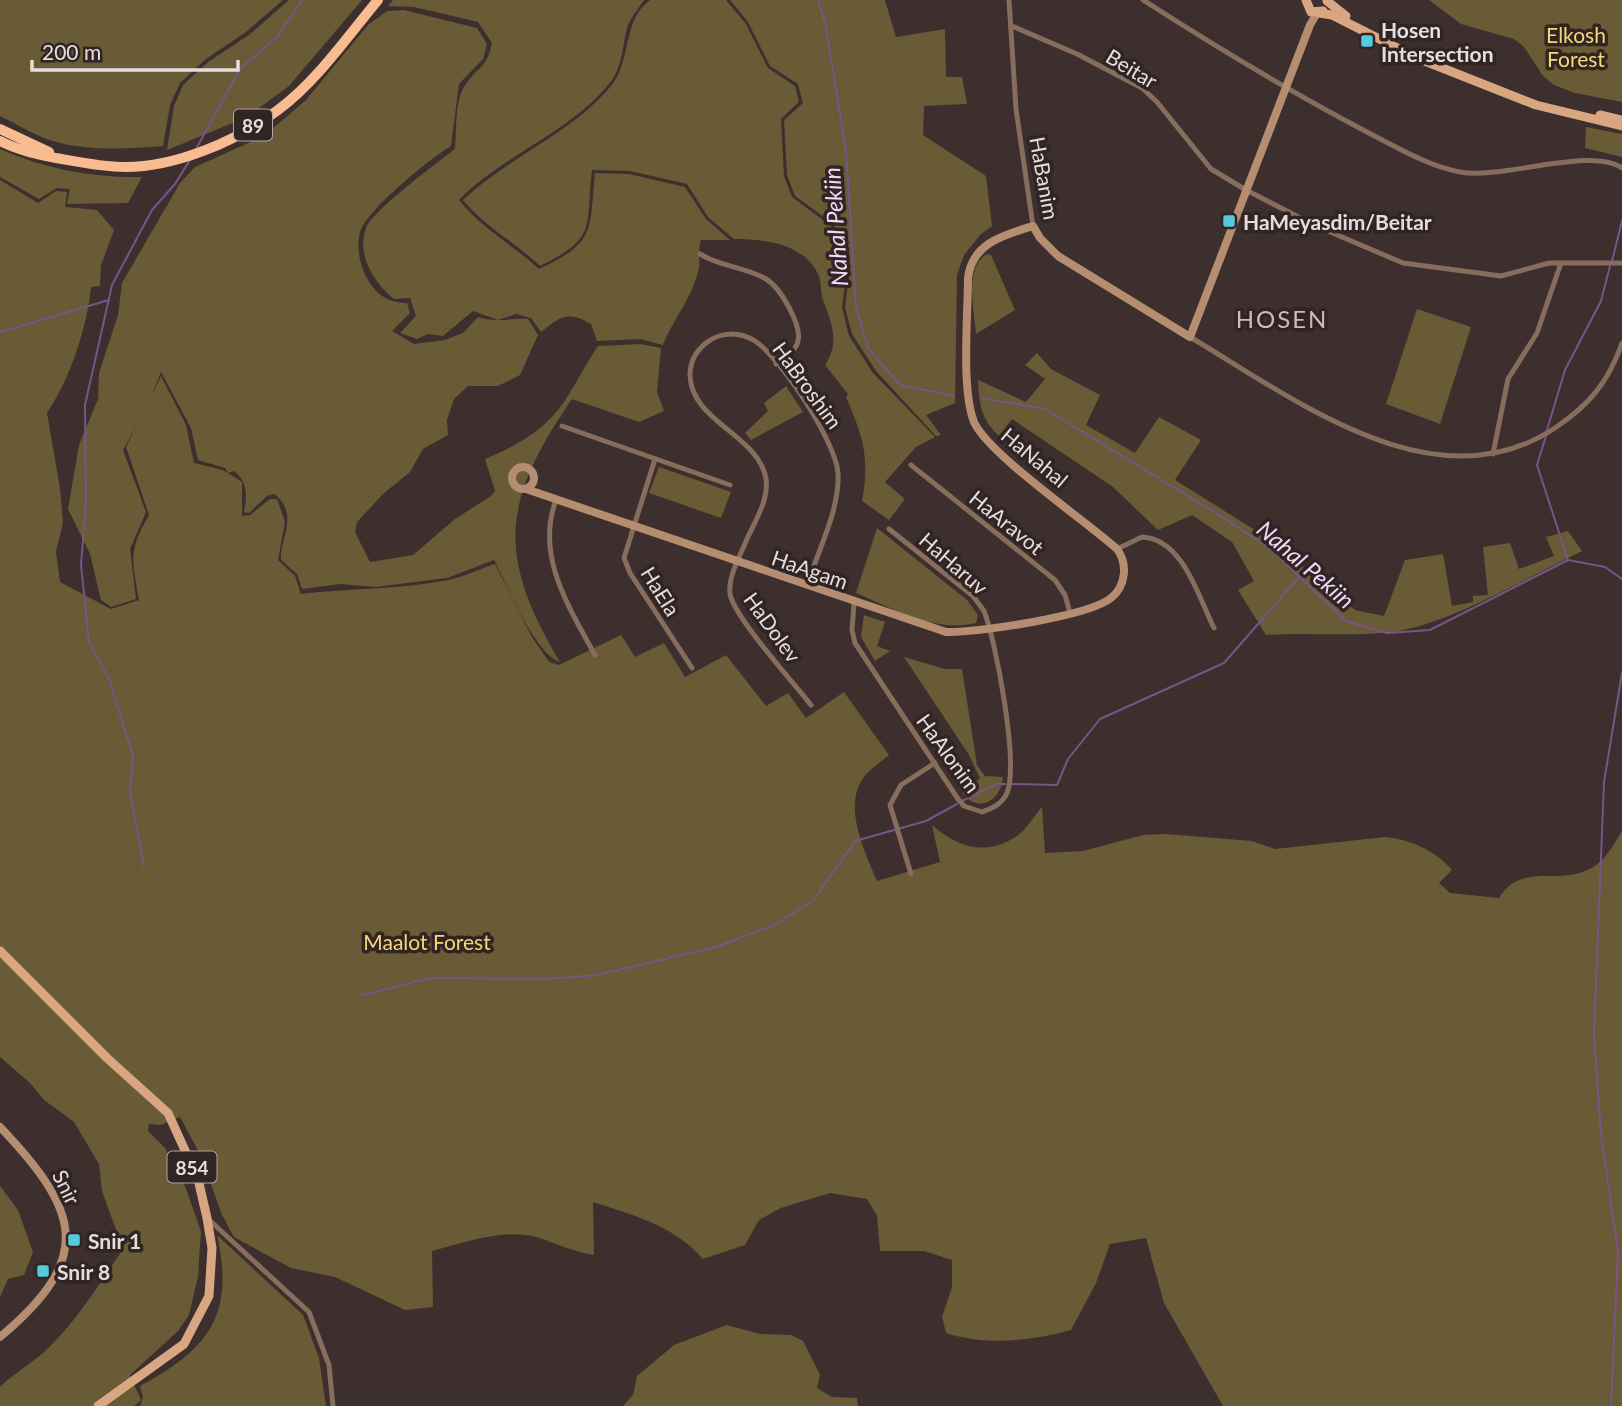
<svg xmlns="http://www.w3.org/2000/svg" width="1622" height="1406" viewBox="0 0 1622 1406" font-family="Lato,sans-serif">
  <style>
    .green { fill: #685b35 }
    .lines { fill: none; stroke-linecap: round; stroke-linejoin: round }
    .stream { stroke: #785489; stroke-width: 2 }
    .street { stroke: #866d5c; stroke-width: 5 }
    .secondary { stroke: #b58d71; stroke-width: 8 }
    .primary { stroke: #d9a682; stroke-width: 9 }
    .highway { stroke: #f9bc90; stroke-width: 10 }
    .poi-dot { fill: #55cadf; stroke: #312524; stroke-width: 2.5 }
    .labels { text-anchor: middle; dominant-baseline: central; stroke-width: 7; stroke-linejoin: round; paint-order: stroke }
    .shield { fill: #312524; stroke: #b0a6a6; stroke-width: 2 }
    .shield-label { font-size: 19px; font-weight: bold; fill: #e6dedd }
    .poi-label { font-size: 21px; font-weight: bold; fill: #e6dedd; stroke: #312524; text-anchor: start }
    .park-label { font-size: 21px; fill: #f7d676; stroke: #312524 }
    .street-label { font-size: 21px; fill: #e6dedd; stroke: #312524 }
    .water-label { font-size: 23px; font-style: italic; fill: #efdafa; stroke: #312524 }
    .quarter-label { font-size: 24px; letter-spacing: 2px; fill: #cbbbba; stroke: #312524 }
  </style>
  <rect width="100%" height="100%" fill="#3c2f2e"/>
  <g class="green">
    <path d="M0,0h283l-37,32 -40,27 -26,24 -10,22 -7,41c-38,3 -82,6 -119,-8 -15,-6 -29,-15 -44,-22z"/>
    <polygon points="289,0 362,0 289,86 247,117 167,150 174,106 183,85 208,62 249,35"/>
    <path d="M393,0h251c-5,8 -14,18 -17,28 -5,19 -4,39 -18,56 -40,49 -106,71 -150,116 22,28 54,45 80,69 58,-27 50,-38 56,-96l34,1 56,13 21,32 24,21h-29c-3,10 -1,18 -2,27 -5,29 -26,52 -36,78l-23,-6 -43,2 -6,-17c-23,-13 -30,-8 -50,8l-10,-14 -15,-4 -18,6 -25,-9 -30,25 -15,-2 -11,5 -17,-6 16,-17 -6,-18 -16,1c-20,-16 -38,-45 -28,-71 6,-17 72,-66 89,-79 2,-20 -1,-49 11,-65 13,-19 20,-14 26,-41l-14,-21 -64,-15 -26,-1z"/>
    <path d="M650,0h76l20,24 22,44 27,18 4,16 -18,17 3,57 8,21 39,29 16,44 -5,37 7,29 24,37 62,64 -19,10 -31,35 20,17 -16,21 -27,-19c8,-43 1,-65 -16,-104l2,-3 -23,-29c14,-21 8,-39 -1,-62 -4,-8 -2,-18 -5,-27 -14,-33 -55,-37 -85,-37l-26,-22 -21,-33 -57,-13 -38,-1c-7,58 7,67 -52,96 -25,-24 -55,-39 -77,-66 45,-43 108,-66 148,-114 21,-25 11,-66 39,-86z"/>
    <polygon points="730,0 885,0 896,37 945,29 946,77 962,77 967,104 924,106 923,135 986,176 992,226 980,235 964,255 957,275 955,403 926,415 941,435 936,436 876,371 852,334 845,307 850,270 834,224 795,196 787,175 784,120 803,103 798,84 770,66 748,22"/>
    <polygon points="1429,0 1622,0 1622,102 1575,93 1554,85 1543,76 1524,47 1514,39 1461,24"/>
    <path d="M404,10l73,18 10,16 -4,15 -24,25 -8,62c-23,14 -76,58 -89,81 -7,14 -3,39 6,53 10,16 20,22 39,23l3,10 -18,18 22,13 31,-4 18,-7 15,-16c18,6 31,1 50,2l10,16 -18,40 -22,11h-30l-14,13 -7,21 1,15 -25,14 -13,23 -27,22 -26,28 -2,10 15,30 43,-7 42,-36 36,-23 4,-5 -10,-32c30,-12 60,-29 79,-57 12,-18 21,-37 34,-56l42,-2 21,4 -4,44 7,19 -25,11 -67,-23c-70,102 -76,156 -12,263 -25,-8 -53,-77 -66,-102l-47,18 -72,9 -35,-3 -38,5 -5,-15 -16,-14c-1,-23 19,-46 -7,-66l-7,2 -18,17 -5,-1c3,-16 4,-30 -10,-41l-6,2 -3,-5 -27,-8 -7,-32 -30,-56 -15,37 -23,41 23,62 -16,37 6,50 -25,8 -10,-7 -11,-46 -22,-45 11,-64 19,-46 1,-26 19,-58 4,-32 58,-100 15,-16 69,-31 42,-36 62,-75 19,-14z"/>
    <polygon points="1586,127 1622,134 1622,157 1585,148"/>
    <path d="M0,149c46,20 92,29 142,28l-14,26 -61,1 3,-15 -13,-1 -18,11 -39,-22z"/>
    <path d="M0,180l38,23 18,-12 11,1 -2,15 32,3 17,20 -13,35 -1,21 -9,1c-4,41 -21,92 -44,126l13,75 3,35 -7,28 4,31 51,27 28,-9c-7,-40 -11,-49 10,-85l-23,-68 35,-71 25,49 8,38 29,7 19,12v34l8,-1 20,-16h7l8,23 -7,38 17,16 6,18c48,-6 98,-4 147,-14 16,-3 31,-11 47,-16l37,73 17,25 10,3 62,-30 14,22 29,-14 21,34 41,-22 40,51 22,-13 18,25 38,-26 45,63c-8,7 -19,14 -25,22 -22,29 1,75 13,104l63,-19 -8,-37c25,22 53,32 85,11 9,-6 17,-20 25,-29l3,46 38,-2 60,-16 23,-1 86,7 23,8 110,-12c25,2 51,14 67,33l-13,13 11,10 49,5c22,-35 55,-14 86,-27 19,-7 27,-24 37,-40v575h-399l-59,-103 -18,-65 -36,6 -14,39 -25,47c-39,11 -86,16 -125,3l-4,-16 10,-30v-27l-28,-9h-44l-3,-35 -10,-17 -37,-6 -49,15 -22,12 -14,25 -42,14c-30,-34 -68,-43 -110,-57l1,53c-21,-3 -38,-12 -58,-18 -33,-9 -72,6 -104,14l1,56 -28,3 -70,-33 -44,-9 -57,-31 -12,-22 -21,-59 -21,-39 -20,8 -11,-1 -1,7 17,17 20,38 16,45 -3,46 -9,38 -11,16 -48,44 11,25 -7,6h-134v-19c13,-13 29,-22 43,-34 32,-29 56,-69 80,-104l-21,-58 -3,-27 -25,-42 -30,-22 -14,-17 -30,-26z"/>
    <path d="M987,254l4,1 24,55 -39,24c-1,-22 -13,-67 11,-80z"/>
    <polygon points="1417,309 1471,327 1440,424 1386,404"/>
    <path d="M1037,353l14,16 49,26 -14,30 49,28 24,-36 42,23 -26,40 91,57 89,73 29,6 21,-56 38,-6 9,52 21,-4v-6l15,-1 -5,-48 27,-4 9,26 35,-13 -8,-19 22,-6 14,20c-51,25 -138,76 -192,81 -41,5 -83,0 -124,3l-28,-45 16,-9 -22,-39 -40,-27 -34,15 -45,-43 -101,-68 -13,17c-18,-17 -20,-32 -21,-56l48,22 19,-23 -20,-14z"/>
    <polygon points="786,386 803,412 751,440 745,433 768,411 764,403"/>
    <polygon points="659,467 731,492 721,518 649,493"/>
    <path d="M877,528l90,72 11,15 -2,8c-41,10 -82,-14 -120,-30z"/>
    <polygon points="864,615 885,622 877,646 890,651 875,661 861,637"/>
    <path d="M904,657l41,12h17l15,96 8,11 18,1c-2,24 -24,37 -41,16l18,-15 -11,-23z"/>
    <polygon points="0,1186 18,1210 33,1252 24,1275 8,1279 0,1297"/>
    <path d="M217,1235l86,80 16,43 7,48h-186l3,-9 -3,-11c69,-37 95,-71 77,-151z"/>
    <polygon points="727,1325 760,1334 791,1335 803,1341 820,1375 817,1388 832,1397 857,1398 858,1406 623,1406 633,1395 637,1376 674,1345"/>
  </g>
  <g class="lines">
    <g class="stream">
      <polyline points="818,0 825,22 846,150 856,307 868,348 900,385 954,396"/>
      <polyline points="196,149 240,69 277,37 302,0"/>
      <polyline points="1612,261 1622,221"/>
      <polyline points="0,332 109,300"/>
      <polyline points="982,398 1045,409 1216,513 1272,550 1346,621 1387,633 1430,630 1568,560 1605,567 1622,579"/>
      <polyline points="1547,430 1565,370 1601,301 1610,266"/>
      <polyline points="1546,436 1537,465 1568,560"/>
      <polyline points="1011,784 1057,785 1068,759 1100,719 1224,663 1299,577"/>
      <polyline points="962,801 997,784 1005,784"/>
      <polyline points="144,867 130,792 133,756 109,679 89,642 81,565 86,503 85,405 112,285 152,210 175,184 190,160"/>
      <polyline points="363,995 430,978 546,979 597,975 716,947 774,925 813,901 855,841 926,821 957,804"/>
      <polyline points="1611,1406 1618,1252 1601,1135 1594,1033 1604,782 1622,673"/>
    </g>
    <g class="street">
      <polyline points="1009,0 1016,109 1033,226"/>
      <path d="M1143,0c73,47 148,92 224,132 29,15 61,34 93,40 41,8 132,-26 162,-4"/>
      <polyline points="1012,26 1077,54 1142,88 1157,102 1211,169 1246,190 1314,225 1403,263 1501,276 1549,263 1622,263"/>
      <path d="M700,254c21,13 46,13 66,25 14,8 36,46 32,62 -2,10 -14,17 -22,23"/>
      <path d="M1190,337c103,61 245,171 365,91 34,-23 53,-45 67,-85"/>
      <polyline points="562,426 730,485"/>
      <polyline points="1493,454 1508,379 1537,333 1561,263"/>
      <polyline points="655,459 624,558 630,573 692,668"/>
      <polyline points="911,465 1055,580 1065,595 1070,613"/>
      <path d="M556,500c-21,56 13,107 39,155"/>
      <path d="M1117,549l25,-12c41,2 56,59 72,91"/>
      <path d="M807,585c11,-34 33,-76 31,-112 -2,-31 -57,-115 -83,-132 -16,-10 -35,-9 -49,2 -10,8 -16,19 -16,32 1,47 69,60 76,104 3,21 -11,42 -19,60 -7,17 -19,37 -17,55 4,23 64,89 81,111"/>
      <path d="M854,603l-2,27 3,13 103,156 6,7 18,6c11,-4 20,-8 25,-19 12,-29 -11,-152 -23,-182l-11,-15 -84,-67"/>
      <polyline points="911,874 890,805 901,785 935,763"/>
      <polyline points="207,1218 309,1312 329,1365 333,1406"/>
    </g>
    <g class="secondary">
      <circle cx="523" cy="478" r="11"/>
      <path d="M526,489l420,143c31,1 143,-16 165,-34 15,-12 17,-34 6,-49 -31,-28 -129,-95 -143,-127 -13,-33 -6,-107 -6,-144 4,-35 36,-43 65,-52l7,12 18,18 132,81 120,-312 7,-12"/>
      <path d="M0,1127c79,83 96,130 0,210"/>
    </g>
    <g class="primary">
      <polyline points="1306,0 1311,12 1323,11"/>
      <polyline points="1327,1 1346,16"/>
      <polyline points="1319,13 1332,15 1417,58 1536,105 1622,126"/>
      <polyline points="1600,115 1622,120"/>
      <polyline points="0,951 107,1058 168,1113 198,1179 207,1218 212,1248 209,1296 184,1344 98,1406"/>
    </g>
    <g class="highway">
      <polyline points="0,129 49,152"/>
      <path d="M0,141c17,9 37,13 56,17 22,4 46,9 69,9 51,0 112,-26 153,-57 39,-29 69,-73 100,-110"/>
    </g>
  </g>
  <g class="poi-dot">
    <rect x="1360" y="34" width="14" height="14" rx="3.5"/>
    <rect x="1222" y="214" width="14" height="14" rx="3.5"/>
    <rect x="67" y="1233" width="14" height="14" rx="3.5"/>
    <rect x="36" y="1264" width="14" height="14" rx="3.5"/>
  </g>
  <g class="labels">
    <g class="shield">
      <rect x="234" y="109.5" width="38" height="31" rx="5"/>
      <rect x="167.5" y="1151.5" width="49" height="31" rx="5"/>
    </g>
    <g class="shield-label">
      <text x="253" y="125">89</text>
      <text x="192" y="1167">854</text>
    </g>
    <g class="poi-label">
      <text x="1381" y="29">Hosen<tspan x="1381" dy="24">Intersection</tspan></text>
      <text x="1243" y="221">HaMeyasdim/Beitar</text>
      <text x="88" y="1240">Snir 1</text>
      <text x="57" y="1271">Snir 8</text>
    </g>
    <g class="park-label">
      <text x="1576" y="34">Elkosh<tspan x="1576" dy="24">Forest</tspan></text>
      <text x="427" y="941">Maalot Forest</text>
    </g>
    <g class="street-label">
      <text transform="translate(1132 68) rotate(31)">Beitar</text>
      <text transform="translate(1045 178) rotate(80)">HaBanim</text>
      <text transform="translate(808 385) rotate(54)">HaBroshim</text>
      <text transform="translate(1035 457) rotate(40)">HaNahal</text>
      <text transform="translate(1007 522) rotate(39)">HaAravot</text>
      <text transform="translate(954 563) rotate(41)">HaHaruv</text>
      <text transform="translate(810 569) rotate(19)">HaAgam</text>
      <text transform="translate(661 591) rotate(58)">HaEla</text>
      <text transform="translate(773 627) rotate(54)">HaDolev</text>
      <text transform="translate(949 753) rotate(54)">HaAlonim</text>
      <text transform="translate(67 1187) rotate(64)">Snir</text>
    </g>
    <g class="water-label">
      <text transform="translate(835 227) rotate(-94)">Nahal Pekiin</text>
      <text transform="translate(1306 564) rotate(41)">Nahal Pekiin</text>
    </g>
    <g class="quarter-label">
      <text x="1282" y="318">HOSEN</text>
    </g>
  </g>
  <path d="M32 60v10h206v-10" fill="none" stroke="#e6dedd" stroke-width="3.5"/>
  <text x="42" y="60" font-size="21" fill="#e6dedd" stroke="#312524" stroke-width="5" paint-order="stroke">200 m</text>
</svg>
